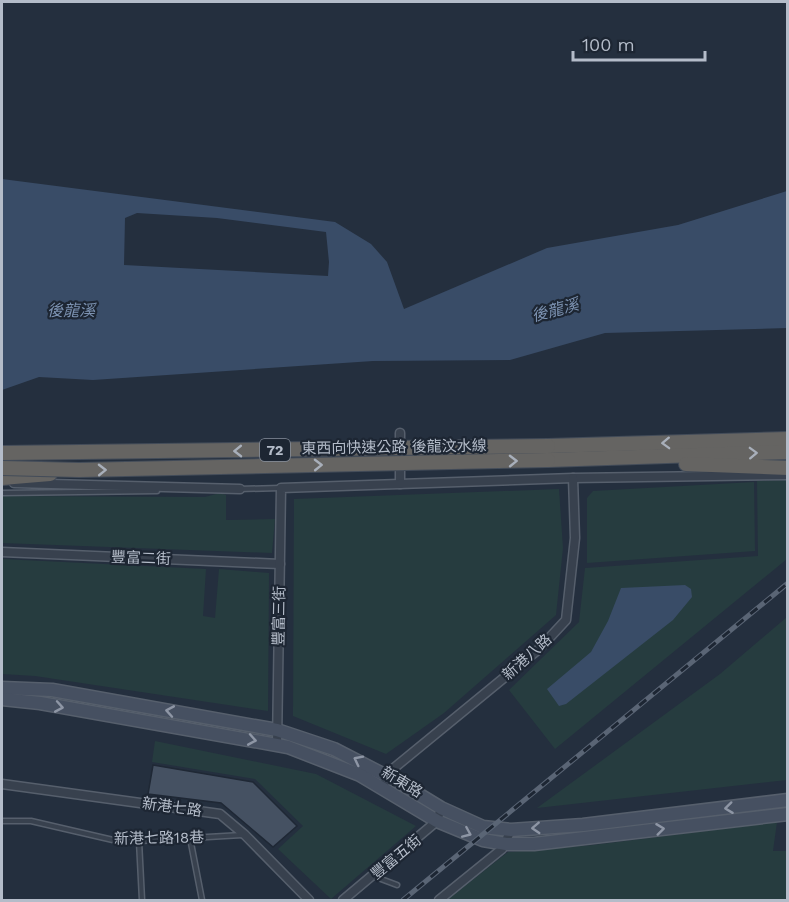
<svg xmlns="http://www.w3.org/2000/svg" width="789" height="902" viewBox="0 0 789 902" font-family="'Work Sans','Noto Sans TC',sans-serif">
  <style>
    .green { fill: #263c3f }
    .water { fill: #394c67; fill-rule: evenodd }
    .building { fill: #455162; stroke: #1f2835; stroke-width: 1.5 }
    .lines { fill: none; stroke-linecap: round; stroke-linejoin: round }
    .service-casing { stroke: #565f6c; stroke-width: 7 }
    .minor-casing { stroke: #565f6c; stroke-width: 11 }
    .secondary-casing { stroke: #565f6c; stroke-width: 15 }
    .trunk-casing { stroke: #434c59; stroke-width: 16 }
    .service { stroke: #38414e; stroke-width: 4 }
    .minor { stroke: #38414e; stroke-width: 8 }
    .secondary { stroke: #465061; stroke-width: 12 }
    .trunk { stroke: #656462; stroke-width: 14 }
    .rail-casing { stroke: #5a6575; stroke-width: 5 }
    .rail { stroke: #1d2633; stroke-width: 3; stroke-dasharray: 9; stroke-linecap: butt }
    .trunk-bridge-casing { stroke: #434c59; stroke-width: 16; stroke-linecap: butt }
    .trunk-bridge { stroke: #656462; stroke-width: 14 }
    .oneway { stroke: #a8afba }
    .oneway2 { stroke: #8e96a5 }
    .labels { text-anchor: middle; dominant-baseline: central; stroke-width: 4.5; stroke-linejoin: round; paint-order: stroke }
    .shield { fill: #1d2633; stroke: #878f9c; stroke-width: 1.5 }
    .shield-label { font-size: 14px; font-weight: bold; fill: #b4bcc9 }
    .street-label { font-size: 15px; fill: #b4bcc9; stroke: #1d2633 }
    .water-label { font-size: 16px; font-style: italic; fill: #7c92b1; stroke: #1d2633 }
  </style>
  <rect width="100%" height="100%" fill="#242f3e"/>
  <g class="green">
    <polygon points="787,480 787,559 555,749 509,690 579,622 585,568 758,556 757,481"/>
    <polygon points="754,482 755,551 587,563 587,498 593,491"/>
    <polygon points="559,489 563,548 556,615 444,713 386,754 293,716 294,499"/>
    <polygon points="220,493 226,495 226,520 275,519 272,553 2,543 2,496 205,497"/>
    <polygon points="2,559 206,569 203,616 215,618 219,569 269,573 268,711 35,676 2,674"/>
    <polygon points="787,617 787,780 537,808 720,674"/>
    <polygon points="155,741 316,774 416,826 331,899 278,849 303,826 255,779 152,762"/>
    <polygon points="777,822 773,851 787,851 787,900 447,900 508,852 593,845"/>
  </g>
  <g class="water">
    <path d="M2,179l333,43 36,22 16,18 17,47 143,-61 131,-23 109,-34v137l-182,5 -95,27 -137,1 -280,19 -54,-3 -37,13zM137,213l80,5 109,14 3,30 -1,14 -204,-11 1,-47z"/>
    <polygon points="685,585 691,589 692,597 673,620 566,704 559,706 547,689 591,652 608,621 621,588"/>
  </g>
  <polygon class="building" points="153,765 253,782 297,826 273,847 221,803 148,794"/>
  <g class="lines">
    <defs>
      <g id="service">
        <polyline points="239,489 280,488"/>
        <polyline points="2,493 157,491"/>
        <polyline points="2,821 31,821 113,840 139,841 242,835"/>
        <polyline points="190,838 202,900"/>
        <polyline points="139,841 142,900"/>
        <polyline points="373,876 397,885"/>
      </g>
      <g id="minor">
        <polyline points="14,483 240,489"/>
        <polyline points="400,484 400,433"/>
        <polyline points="2,552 280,564"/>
        <polyline points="277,745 281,488 573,478 788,475"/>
        <polyline points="2,784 220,814 245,835 309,900"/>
        <polyline points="382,787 394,768 539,649 566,620 575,538 573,478"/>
        <polyline points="343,900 437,821 441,808"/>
        <polyline points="439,900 502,849 511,830"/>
      </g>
      <g id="secondary">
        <polyline points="2,688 52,690 277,730 334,749 400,783 441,808 483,827 511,830 583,825 788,800"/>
        <polyline points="2,699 40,703 288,747 360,775 437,821 483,840 506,844 534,844 788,814"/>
      </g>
      <g id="trunk">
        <polyline points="548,446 788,439"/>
        <polyline points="548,460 788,452"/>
        <polyline points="686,464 788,468"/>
        <polyline points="2,478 50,474"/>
      </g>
    </defs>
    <use href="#service" class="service-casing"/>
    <use href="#minor" class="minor-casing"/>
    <use href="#secondary" class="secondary-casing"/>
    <use href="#trunk" class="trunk-casing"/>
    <use href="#service" class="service"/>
    <use href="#minor" class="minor"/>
    <use href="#secondary" class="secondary"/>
    <use href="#trunk" class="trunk"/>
    <defs>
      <polyline id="rail" points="403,900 788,583"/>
    </defs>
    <use href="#rail" class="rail-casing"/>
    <use href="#rail" class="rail"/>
    <defs>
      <g id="trunk-bridge">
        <polyline points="2,453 548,446"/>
        <polyline points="2,468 79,470 548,460"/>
      </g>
    </defs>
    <use href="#trunk-bridge" class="trunk-bridge-casing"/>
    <use href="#trunk-bridge" class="trunk-bridge"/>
  </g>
  <defs><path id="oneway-chevron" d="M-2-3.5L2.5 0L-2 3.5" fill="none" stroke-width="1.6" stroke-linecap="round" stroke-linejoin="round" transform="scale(1.5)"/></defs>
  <g class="oneway">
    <use href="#oneway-chevron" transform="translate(666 443) rotate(178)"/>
    <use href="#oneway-chevron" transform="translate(238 451) rotate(179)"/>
    <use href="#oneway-chevron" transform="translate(753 453) rotate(-2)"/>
    <use href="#oneway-chevron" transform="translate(513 461) rotate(-1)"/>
    <use href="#oneway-chevron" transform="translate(318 465) rotate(-1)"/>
    <use href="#oneway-chevron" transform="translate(102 470) rotate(-1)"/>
  </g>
  <g class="oneway2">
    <use href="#oneway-chevron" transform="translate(59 707) rotate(10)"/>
    <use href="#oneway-chevron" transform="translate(170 711) rotate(-170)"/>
    <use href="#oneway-chevron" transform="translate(252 740) rotate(10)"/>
    <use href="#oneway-chevron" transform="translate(358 760) rotate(-153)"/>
    <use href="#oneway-chevron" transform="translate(729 808) rotate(173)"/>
    <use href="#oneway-chevron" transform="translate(536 828) rotate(177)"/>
    <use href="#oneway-chevron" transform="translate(660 829) rotate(-7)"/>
    <use href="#oneway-chevron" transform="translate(467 833) rotate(23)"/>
  </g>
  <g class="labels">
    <rect class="shield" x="260" y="439" width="30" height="22" rx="4.5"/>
    <g class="shield-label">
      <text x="275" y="450">72</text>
    </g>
    <g class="street-label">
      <text transform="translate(394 447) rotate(-1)">東西向快速公路 後龍汶水線</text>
      <text transform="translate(141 558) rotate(2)">豐富二街</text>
      <text transform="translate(279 616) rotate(-89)">豐富三街</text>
      <text transform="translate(527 657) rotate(-42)">新港八路</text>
      <text transform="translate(402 782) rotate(31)">新東路</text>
      <text transform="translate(172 807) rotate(8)">新港七路</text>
      <text transform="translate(159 838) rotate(-1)">新港七路18巷</text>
      <text transform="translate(396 857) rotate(-40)">豐富五街</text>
    </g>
    <g class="water-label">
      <text x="71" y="310">後龍溪</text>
      <text transform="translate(555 310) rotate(-15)">後龍溪</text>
    </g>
  </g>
  <rect width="789" height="902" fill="none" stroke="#b4bcc9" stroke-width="6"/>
  <path d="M573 51v9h132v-9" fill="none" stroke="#b4bcc9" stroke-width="3"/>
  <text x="582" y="51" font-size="18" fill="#b4bcc9" stroke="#1d2633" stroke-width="4.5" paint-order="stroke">100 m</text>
</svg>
